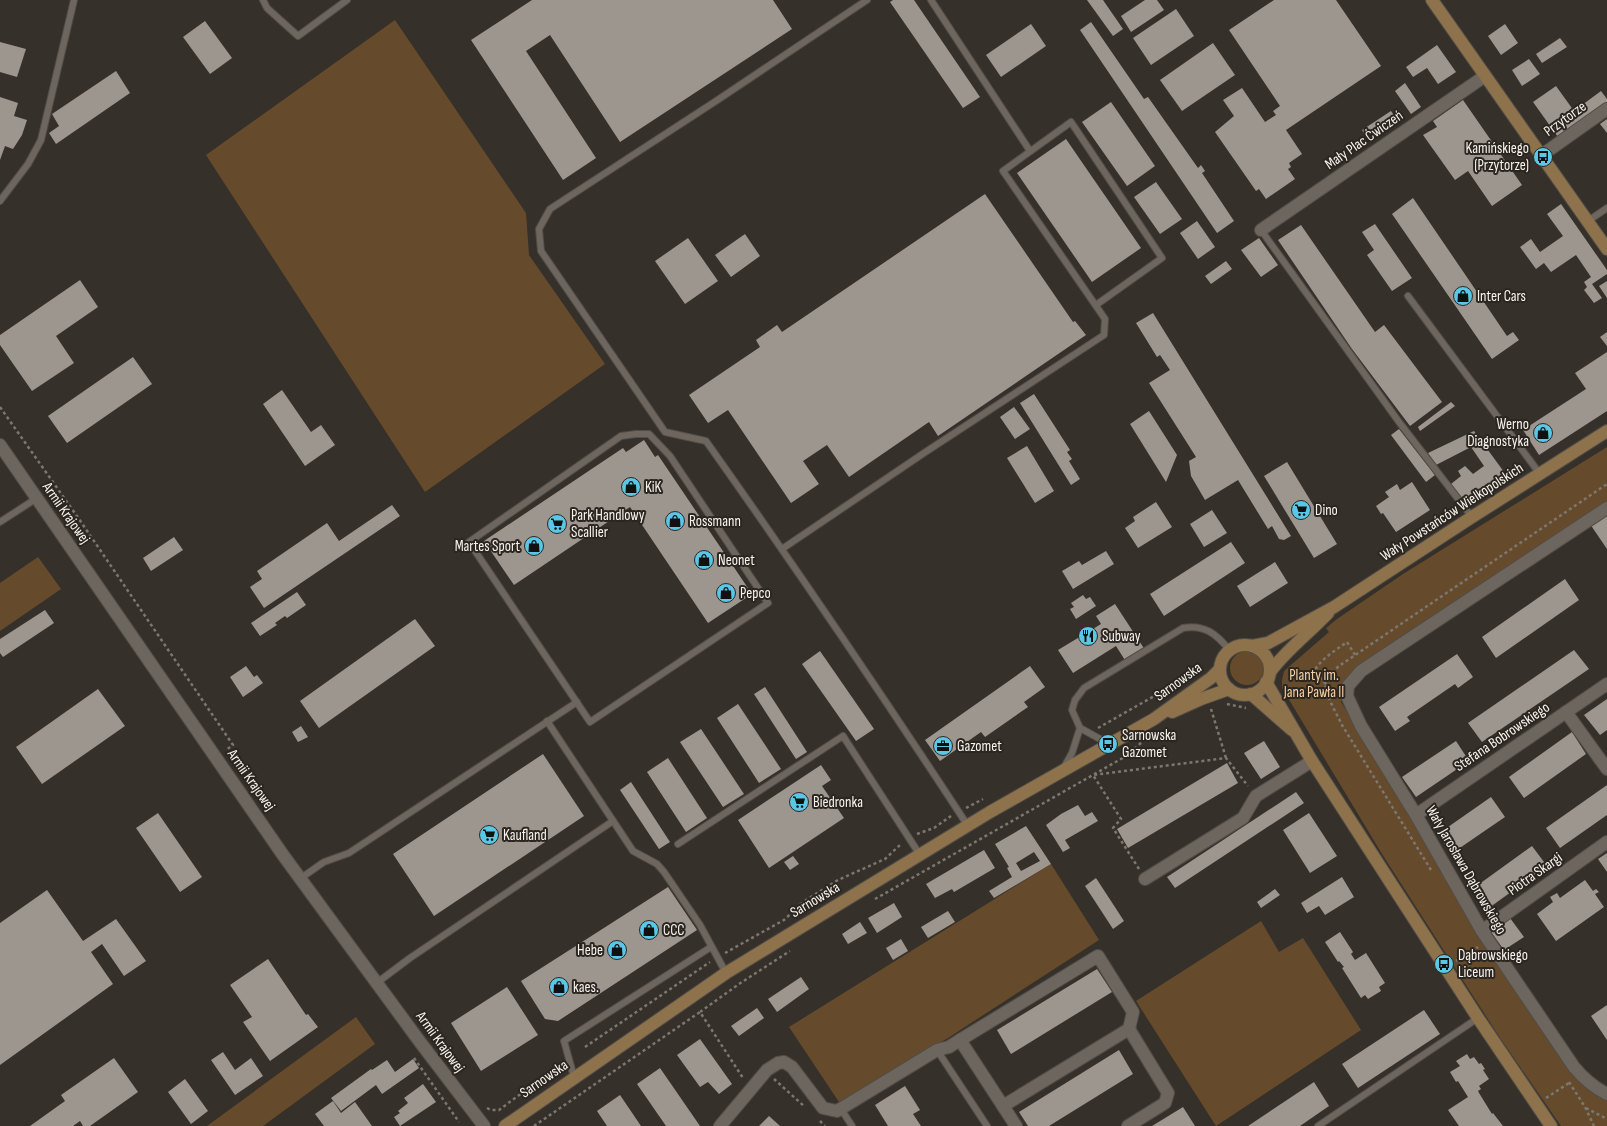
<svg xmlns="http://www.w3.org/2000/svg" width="1607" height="1126" viewBox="0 0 1607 1126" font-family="'Sofia Sans Condensed',sans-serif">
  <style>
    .green { fill: #654b2c }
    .building { fill: #9d968f; fill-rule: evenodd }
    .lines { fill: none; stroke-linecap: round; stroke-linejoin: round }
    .lane-casing { stroke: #524d47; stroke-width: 8 }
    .street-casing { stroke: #524d47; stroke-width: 14 }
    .secondary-casing { stroke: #524d47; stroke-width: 14 }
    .path { stroke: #7c7772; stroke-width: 2.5; stroke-dasharray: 3 3; stroke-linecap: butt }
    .lane { stroke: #6d665f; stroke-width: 6 }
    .street { stroke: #6d665f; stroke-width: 12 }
    .secondary { stroke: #8d724c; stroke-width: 12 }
    .labels { text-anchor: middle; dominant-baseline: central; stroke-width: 4; stroke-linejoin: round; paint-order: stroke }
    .street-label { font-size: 15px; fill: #f8f4f0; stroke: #2c2620 }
    .poi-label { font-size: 15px; fill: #f8f4f0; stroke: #2c2620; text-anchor: start }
    .park-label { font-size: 15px; fill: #f9d2a6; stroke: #2c2620 }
  </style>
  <rect width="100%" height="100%" fill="#36302a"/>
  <g class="green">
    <polygon points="395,20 526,213 529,255 605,364 425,492 206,155"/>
    <polygon points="1607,447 1607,501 1360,666 1342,683 1341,702 1405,807 1594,1092 1607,1101 1607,1126 1561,1126 1500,1038 1382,854 1282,688 1282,680 1284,671 1329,632 1326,628 1337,619 1403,574"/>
    <polygon points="38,557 61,589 0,631 0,583"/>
    <circle cx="1247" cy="668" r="17"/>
    <polygon points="1051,864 1099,940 948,1038 839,1102 789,1027"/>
    <polygon points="1261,921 1279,952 1303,938 1361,1030 1216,1126 1136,1001"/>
    <polygon points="356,1017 375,1044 263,1126 207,1126"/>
  </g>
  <g class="building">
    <polygon points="532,0 773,0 792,29 620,142 550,35 526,51 596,158 563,180 471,40"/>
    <polygon points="893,0 914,0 980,97 963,108 890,2"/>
    <polygon points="1087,0 1103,0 1123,29 1113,36"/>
    <polygon points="1145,0 1157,0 1164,10 1131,32 1121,16"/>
    <polygon points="1274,0 1336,0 1381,66 1286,130 1302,154 1289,163 1291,167 1288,169 1295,179 1266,199 1259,189 1256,191 1215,132 1234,116 1223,100 1242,88 1265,122 1276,115 1273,111 1280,106 1229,30"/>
    <polygon points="1176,9 1194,36 1151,65 1133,38"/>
    <polygon points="205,21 232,58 210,74 183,37"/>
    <polygon points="1091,22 1144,99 1148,97 1198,168 1201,165 1205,171 1202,173 1234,221 1217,233 1080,30"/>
    <polygon points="1031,24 1046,46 1001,77 986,55"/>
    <polygon points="1505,24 1518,43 1501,55 1488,36"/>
    <polygon points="1560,38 1567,47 1542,63 1536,54"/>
    <polygon points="0,42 26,49 17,77 0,72"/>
    <polygon points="1213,43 1235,75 1182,111 1160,80"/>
    <polygon points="1437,45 1456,72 1438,84 1427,68 1413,77 1406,67"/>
    <polygon points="1529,59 1540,74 1522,86 1512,70"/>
    <polygon points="116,71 130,93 56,144 49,133 59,126 52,114"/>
    <polygon points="1405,83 1421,107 1411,114 1395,91"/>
    <polygon points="1556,86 1574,111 1601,91 1607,99 1607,102 1558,137 1533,102"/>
    <polygon points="0,97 18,103 14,116 27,120 22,135 13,149 5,146 0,160"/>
    <polygon points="1463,100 1522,185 1492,206 1468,171 1455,180 1423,135 1437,127 1433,121"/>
    <polygon points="1111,102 1155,166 1127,186 1082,122"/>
    <polygon points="1391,111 1398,121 1369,140 1362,130"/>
    <polygon points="1607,119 1607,133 1600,124"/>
    <polygon points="1066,139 1141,248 1092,282 1017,173"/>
    <polygon points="1156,182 1182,219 1160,234 1134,197"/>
    <polygon points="985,194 1073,322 1075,321 1086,335 938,436 929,422 849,477 827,445 803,461 819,484 791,503 728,410 708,423 689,395 760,347 756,340 777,325 782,332"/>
    <polygon points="1413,198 1507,336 1513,332 1519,340 1492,359 1392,214"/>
    <polygon points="1561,204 1607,270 1607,274 1592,284 1602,298 1594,303 1584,290 1587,287 1584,282 1591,277 1576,255 1551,272 1544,263 1536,269 1520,247 1531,239 1540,252 1563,236 1547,214"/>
    <polygon points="1197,221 1215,247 1198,259 1180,233"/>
    <polygon points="1375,224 1412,278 1392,291 1367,255 1374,250 1362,232"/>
    <polygon points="1301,225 1375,332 1384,325 1442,402 1410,426 1352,349 1278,240"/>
    <polygon points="745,234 760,256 731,277 715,255"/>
    <polygon points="688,238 718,281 685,304 655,261"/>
    <polygon points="1259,238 1278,265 1261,277 1241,250"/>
    <polygon points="1226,261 1232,269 1211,284 1205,276"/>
    <polygon points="80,280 98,307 56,336 74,363 32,391 0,345 0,335"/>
    <polygon points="1607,281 1607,298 1599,286"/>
    <polygon points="1153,313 1291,536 1284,540 1279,539 1272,526 1268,529 1238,480 1205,500 1191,476 1189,461 1196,457 1149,383 1170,370 1160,355 1157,357 1136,323"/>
    <polygon points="1607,332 1607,346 1600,337"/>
    <polygon points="1607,352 1607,411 1539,455 1523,430 1586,389 1575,373"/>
    <polygon points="133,357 152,384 67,443 48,416"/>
    <polygon points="282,390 311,432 321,425 335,445 305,466 263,404"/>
    <polygon points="1034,394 1070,450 1067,452 1072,459 1069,461 1080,479 1071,485 1020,403"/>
    <polygon points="1451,402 1455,406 1420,431 1418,427"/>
    <polygon points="1014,407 1030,429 1015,439 1000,417"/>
    <polygon points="1149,411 1177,455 1166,482 1130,424"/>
    <polygon points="1399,429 1435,475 1426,482 1391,435"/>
    <polygon points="1474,431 1507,476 1466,505 1451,484 1461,476 1458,471 1465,466 1473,474 1484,466 1471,447 1436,465 1428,453"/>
    <polygon points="644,440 655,457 658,455 752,594 708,623 630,507 514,585 484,541 623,448 626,452"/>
    <polygon points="1027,446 1054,491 1035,503 1007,458"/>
    <polygon points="1287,462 1337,544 1314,558 1264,476"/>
    <polygon points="1412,482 1430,510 1396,532 1383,513 1381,514 1376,506 1389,497 1385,492 1397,484 1400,490"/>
    <polygon points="1156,502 1172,527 1138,548 1125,528 1135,521 1133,517"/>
    <polygon points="392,505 400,516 264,608 250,587 262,579 257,571 327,523 339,541"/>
    <polygon points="1212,510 1227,533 1204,547 1190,524"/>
    <polygon points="1607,512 1607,549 1590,524"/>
    <polygon points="174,537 183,550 151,571 143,558"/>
    <polygon points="1231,542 1245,563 1164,616 1150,594"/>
    <polygon points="1106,551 1114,564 1073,589 1062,571 1079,561 1082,565"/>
    <polygon points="1275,562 1288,583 1250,607 1237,586"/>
    <polygon points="1565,579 1579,600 1496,658 1482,637"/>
    <polygon points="297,592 306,605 287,618 285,616 275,623 277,625 260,636 251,623"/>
    <polygon points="1083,595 1086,599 1090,597 1096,606 1076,619 1070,609 1074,607 1071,603"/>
    <polygon points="1115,604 1147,653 1128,665 1116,646 1073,673 1058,650 1101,624 1096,616"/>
    <polygon points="45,610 54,623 3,657 0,653 0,639"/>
    <polygon points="415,619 435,646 319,728 300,701"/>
    <polygon points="1574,650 1589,669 1482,742 1468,723"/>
    <polygon points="820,651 874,729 856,741 802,664"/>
    <polygon points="1457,654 1473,677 1458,688 1455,684 1407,717 1410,721 1395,731 1379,707"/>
    <polygon points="246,666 254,677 257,675 263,683 243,697 230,677"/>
    <polygon points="1030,666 1045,687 1024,702 1028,707 985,737 981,732 940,761 925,740"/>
    <polygon points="765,687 807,752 796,759 754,694"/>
    <polygon points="98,689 125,726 42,784 16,747"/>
    <polygon points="1607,699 1607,730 1600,735 1584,715"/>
    <polygon points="738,704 781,769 759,783 717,718"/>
    <polygon points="301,726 308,737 298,742 292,732"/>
    <polygon points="701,729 744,794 723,807 680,742"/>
    <polygon points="1572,732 1586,754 1524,798 1509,777"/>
    <polygon points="1264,741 1280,767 1261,779 1244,753"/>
    <polygon points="1456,741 1469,761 1416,797 1402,777"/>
    <polygon points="543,754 584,816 434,916 393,854"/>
    <polygon points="668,758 707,818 686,832 647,772"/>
    <polygon points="1227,763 1238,783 1128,848 1117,829"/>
    <polygon points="821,765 831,780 822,786 844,818 769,868 738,820"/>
    <polygon points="631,782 670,842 659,849 620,790"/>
    <polygon points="1607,785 1607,815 1560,848 1546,828"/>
    <polygon points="1296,792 1304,803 1175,888 1167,877"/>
    <polygon points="1491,797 1505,817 1451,854 1438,834"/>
    <polygon points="1078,805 1085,816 1092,812 1098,821 1065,840 1070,848 1063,852 1046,825 1061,814"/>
    <polygon points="158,813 202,877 180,892 136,828"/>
    <polygon points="1309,813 1337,856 1310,873 1283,830"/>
    <path d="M1026,826l25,38 -57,34 -5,-7 23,-14 -5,-9 2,-1 -14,-23zM1034,852l6,9 -19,10 -5,-8z"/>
    <polygon points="1532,846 1547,866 1486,910 1471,890"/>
    <polygon points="984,850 995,868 954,892 952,889 935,898 926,884"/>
    <polygon points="1607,853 1607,872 1598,859"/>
    <polygon points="793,856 799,864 790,870 784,862"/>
    <polygon points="1342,877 1354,897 1325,915 1319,906 1307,913 1301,903"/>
    <polygon points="1096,878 1124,921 1113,929 1085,886"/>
    <polygon points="1585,880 1593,891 1596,889 1599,892 1595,894 1604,907 1556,941 1537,914 1553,902 1550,897 1557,893 1560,898"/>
    <polygon points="668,887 697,930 558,1021 545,1019 521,981"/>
    <polygon points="1275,889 1280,895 1261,908 1257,902"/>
    <polygon points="47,890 83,941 116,919 146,961 124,976 102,944 91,952 113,984 0,1065 0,923"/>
    <polygon points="894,903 902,917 877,933 868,918"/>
    <polygon points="948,911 955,922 928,938 921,927"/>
    <polygon points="1510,918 1524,937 1504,950 1491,932"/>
    <polygon points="860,922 867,933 848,944 842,934"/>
    <polygon points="1340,932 1353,952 1351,954 1355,960 1366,953 1385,983 1379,987 1381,991 1368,999 1365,995 1361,998 1342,968 1344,967 1339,961 1338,962 1325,942"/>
    <polygon points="901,939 908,951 893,960 886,948"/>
    <polygon points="268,959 306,1015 308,1014 318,1027 270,1061 243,1022 252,1017 230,985"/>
    <polygon points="1097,969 1112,992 1011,1054 997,1030"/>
    <polygon points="801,977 809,989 777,1012 768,999"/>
    <polygon points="507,987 538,1035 481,1071 451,1023"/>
    <polygon points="1607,1005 1607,1040 1591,1016"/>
    <polygon points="757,1008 764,1018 739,1036 731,1026"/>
    <polygon points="1424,1010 1440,1034 1358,1088 1342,1064"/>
    <polygon points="700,1039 732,1084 719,1094 708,1082 700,1087 677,1055"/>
    <polygon points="1119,1050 1133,1074 1049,1126 1028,1126 1019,1112"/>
    <polygon points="223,1052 235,1070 251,1058 263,1076 235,1095 211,1060"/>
    <polygon points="1467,1054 1470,1059 1474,1057 1479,1064 1481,1063 1485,1069 1483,1070 1489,1079 1479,1086 1481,1089 1478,1091 1479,1093 1492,1114 1493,1113 1503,1126 1459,1126 1448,1110 1468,1097 1458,1081 1456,1082 1450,1072 1460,1066 1456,1061"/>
    <polygon points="114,1058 138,1092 90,1126 83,1126 80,1121 73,1126 30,1126 65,1101 61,1095"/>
    <polygon points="413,1059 419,1068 382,1094 376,1085 341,1111 331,1098 371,1069 372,1070 387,1060 395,1072"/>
    <polygon points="660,1068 700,1126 666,1126 637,1084"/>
    <polygon points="185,1079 208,1111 191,1124 168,1092"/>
    <polygon points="1314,1082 1329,1106 1300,1126 1248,1126"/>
    <polygon points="423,1084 436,1102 400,1126 394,1117 400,1113 398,1111 408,1103 404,1098"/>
    <polygon points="905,1086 920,1110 913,1114 921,1126 888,1126 875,1105"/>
    <polygon points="620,1095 641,1126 607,1126 597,1111"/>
    <polygon points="333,1101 341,1113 355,1102 372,1126 324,1126 315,1114"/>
    <polygon points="1183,1107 1195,1126 1152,1126"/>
    <polygon points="769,1116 780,1126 759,1126"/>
  </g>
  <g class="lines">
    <defs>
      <g id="lane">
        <polyline points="263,0 267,8 298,36 347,0"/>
        <path d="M867,0l-151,101 -166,108 -11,20 2,22 124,181 41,9c90,127 177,255 262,385"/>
        <polyline points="931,0 1030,151"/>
        <polyline points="0,201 28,164 41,140 74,0"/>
        <polyline points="1588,221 1607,208"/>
        <polyline points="1261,230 1399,422 1472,517"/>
        <polyline points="1408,296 1540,474"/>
        <polygon points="636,434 649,434 670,456 768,603 590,722 469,542 621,436"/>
        <polyline points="0,522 37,498"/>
        <polyline points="782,549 924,453 1104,335 1105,319 1003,171 1071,122 1162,258 1096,305"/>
        <polyline points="547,721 633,851 657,864 664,872 700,925 726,973"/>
        <path d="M1111,742l-11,-3 -20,-11 -8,-18 3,-10 9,-12 99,-60c21,-4 34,6 46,22"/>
        <polyline points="1064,767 1072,753 1080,728"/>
        <polyline points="678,844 843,736 920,855"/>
        <polyline points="301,878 324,862 349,853 577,702"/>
        <polyline points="378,982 410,958 613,821"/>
        <polyline points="937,1050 987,1126"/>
        <polyline points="574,1077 564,1041 711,947"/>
        <polyline points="841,1109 852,1126"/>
        <polyline points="1318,1126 1478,1018"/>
      </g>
      <g id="street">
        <polyline points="1542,155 1607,109"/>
        <polyline points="1261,230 1485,76"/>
        <polyline points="0,445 283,855 420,1042 484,1126"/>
        <path d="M1607,508l-246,163 -13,15 -1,10 14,30 55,89 66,116 92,136c10,12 19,20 33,27"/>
        <polyline points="1566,712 1607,769"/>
        <polyline points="1416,815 1607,684"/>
        <polyline points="1145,879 1243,818 1256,796 1312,761"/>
        <polyline points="1482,931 1607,842"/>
        <polyline points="960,1040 1098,956 1133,1012 1129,1029 1003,1106"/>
        <polyline points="720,1126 767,1070 778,1063 784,1062 792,1067 823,1108 837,1111 937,1050 949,1047 960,1040 1016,1126"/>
        <polyline points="1128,1126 1165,1103 1168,1093 1129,1029"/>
      </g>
      <g id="secondary">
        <polyline points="1432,0 1607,249"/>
        <circle cx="1245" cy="670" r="25"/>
        <polyline points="1252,646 1268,643 1334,607 1472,517 1607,431"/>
        <path d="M1270,672c16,-22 39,-39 58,-59"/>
        <polyline points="1266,682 1312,761 1478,1018 1551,1126"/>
        <polyline points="1251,694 1292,730"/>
        <polyline points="1172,712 1201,699 1229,689"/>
        <polyline points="505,1126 726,973 990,812 1154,719 1211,678 1220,669"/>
      </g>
    </defs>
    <use href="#lane" class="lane-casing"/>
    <use href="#street" class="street-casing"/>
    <use href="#secondary" class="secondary-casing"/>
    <g class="path">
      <polyline points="0,407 79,519 233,745 226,750"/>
      <path d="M1326,684c-5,-5 -8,-8 -10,-16 8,-11 20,-18 31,-26l8,13"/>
      <polyline points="1227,704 1246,708"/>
      <polyline points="1211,709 1226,758"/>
      <polyline points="1098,728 1193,674"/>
      <polyline points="966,808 983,799"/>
      <polyline points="917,834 934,828 951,816"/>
      <polyline points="1139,869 1113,828 1121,819 1093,775 1226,758 1248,786"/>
      <path d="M1431,870l-89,-145c-5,-11 -19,-33 -16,-45 3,-7 11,-12 16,-16l265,-180"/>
      <polyline points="875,899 1128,755 1144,740"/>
      <polyline points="725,953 784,920 803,902 838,880 885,859 901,844"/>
      <polyline points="1456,961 1478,947"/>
      <polyline points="700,1012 742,982 790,951"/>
      <polyline points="585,1047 710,962"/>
      <polyline points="414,1058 459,1122"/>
      <polyline points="774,1079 805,1107"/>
      <polyline points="1569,1082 1585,1107 1594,1126"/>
      <polyline points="1546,1098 1569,1083"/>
      <polyline points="487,1108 491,1110 499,1110 558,1066"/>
      <polyline points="1586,1108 1607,1119"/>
      <polyline points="820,1121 825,1126"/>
      <polyline points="534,1126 700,1012 743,1078"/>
    </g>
    <use href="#lane" class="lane"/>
    <use href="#street" class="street"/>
    <use href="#secondary" class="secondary"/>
  </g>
  <defs>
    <symbol id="bus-disc" viewBox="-11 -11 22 22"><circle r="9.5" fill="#5bc7e7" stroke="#2c2620"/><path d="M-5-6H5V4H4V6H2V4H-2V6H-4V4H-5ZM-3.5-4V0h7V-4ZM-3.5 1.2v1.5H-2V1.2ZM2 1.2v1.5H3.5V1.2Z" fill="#111"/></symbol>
    <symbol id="shop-disc" viewBox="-11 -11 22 22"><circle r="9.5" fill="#5bc7e7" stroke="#2c2620"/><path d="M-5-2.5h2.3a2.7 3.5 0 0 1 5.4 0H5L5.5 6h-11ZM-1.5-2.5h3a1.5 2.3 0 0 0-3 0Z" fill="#111"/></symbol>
    <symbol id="supermarket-disc" viewBox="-11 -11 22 22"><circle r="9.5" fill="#5bc7e7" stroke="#2c2620"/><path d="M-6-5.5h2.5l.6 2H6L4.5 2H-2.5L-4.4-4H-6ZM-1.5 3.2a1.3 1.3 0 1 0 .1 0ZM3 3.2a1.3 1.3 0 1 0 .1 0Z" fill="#111"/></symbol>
    <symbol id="restaurant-disc" viewBox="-11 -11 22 22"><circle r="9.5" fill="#5bc7e7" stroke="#2c2620"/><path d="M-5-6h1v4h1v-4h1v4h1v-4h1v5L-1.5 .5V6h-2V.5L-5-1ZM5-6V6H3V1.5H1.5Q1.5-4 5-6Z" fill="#111"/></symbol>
    <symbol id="office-disc" viewBox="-11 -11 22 22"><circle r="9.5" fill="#5bc7e7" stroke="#2c2620"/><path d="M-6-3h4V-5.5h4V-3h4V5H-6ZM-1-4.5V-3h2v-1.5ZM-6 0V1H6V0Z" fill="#111"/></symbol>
  </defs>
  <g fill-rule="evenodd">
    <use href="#bus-disc" x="1532" y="146" width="22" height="22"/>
    <use href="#shop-disc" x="1452" y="285" width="22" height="22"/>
    <use href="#shop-disc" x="1532" y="422" width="22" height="22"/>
    <use href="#shop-disc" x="620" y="476" width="22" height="22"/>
    <use href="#supermarket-disc" x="1290" y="499" width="22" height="22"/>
    <use href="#shop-disc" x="664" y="510" width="22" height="22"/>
    <use href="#supermarket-disc" x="546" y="513" width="22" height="22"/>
    <use href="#shop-disc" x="523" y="535" width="22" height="22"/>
    <use href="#shop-disc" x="693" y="549" width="22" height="22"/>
    <use href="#shop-disc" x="715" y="582" width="22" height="22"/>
    <use href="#restaurant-disc" x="1077" y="625" width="22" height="22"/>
    <use href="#bus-disc" x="1097" y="733" width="22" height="22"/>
    <use href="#office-disc" x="932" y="735" width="22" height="22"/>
    <use href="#supermarket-disc" x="788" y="791" width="22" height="22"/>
    <use href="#supermarket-disc" x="478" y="824" width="22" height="22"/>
    <use href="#shop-disc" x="638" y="919" width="22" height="22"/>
    <use href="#shop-disc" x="606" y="939" width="22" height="22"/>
    <use href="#bus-disc" x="1433" y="953" width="22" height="22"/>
    <use href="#shop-disc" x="548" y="976" width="22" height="22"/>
  </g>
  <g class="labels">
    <g class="street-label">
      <text transform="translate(1565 119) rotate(-36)">Przytorze</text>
      <text transform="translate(1364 140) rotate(-35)">Mały Plac Ćwiczeń</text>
      <text transform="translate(1452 512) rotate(-33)">Wały Powstańców Wielkopolskich</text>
      <text transform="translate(66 513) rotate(55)">Armii Krajowej</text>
      <text transform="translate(1178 682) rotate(-36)">Sarnowska</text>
      <text transform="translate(1502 737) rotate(-34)">Stefana Bobrowskiego</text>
      <text transform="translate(251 780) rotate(55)">Armii Krajowej</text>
      <text transform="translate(1466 870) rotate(60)">Wały Jarosława Dąbrowskiego</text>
      <text transform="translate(1535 874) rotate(-35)">Piotra Skargi</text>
      <text transform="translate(815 900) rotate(-31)">Sarnowska</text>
      <text transform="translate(440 1042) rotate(54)">Armii Krajowej</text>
      <text transform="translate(544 1079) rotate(-35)">Sarnowska</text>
    </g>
    <g class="poi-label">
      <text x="1529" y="148" text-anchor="end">Kamińskiego<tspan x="1529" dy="17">(Przytorze)</tspan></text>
      <text x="1477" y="296">Inter Cars</text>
      <text x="1529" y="424" text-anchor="end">Werno<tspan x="1529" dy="17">Diagnostyka</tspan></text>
      <text x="645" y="487">KiK</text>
      <text x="1315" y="510">Dino</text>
      <text x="571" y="515">Park Handlowy<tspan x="571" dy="17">Scallier</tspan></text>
      <text x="689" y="521">Rossmann</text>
      <text x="520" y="546" text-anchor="end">Martes Sport</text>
      <text x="718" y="560">Neonet</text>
      <text x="740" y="593">Pepco</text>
      <text x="1102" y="636">Subway</text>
      <text x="1122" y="735">Sarnowska<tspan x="1122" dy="17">Gazomet</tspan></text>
      <text x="957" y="746">Gazomet</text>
      <text x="813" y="802">Biedronka</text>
      <text x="503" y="835">Kaufland</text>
      <text x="663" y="930">CCC</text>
      <text x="603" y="950" text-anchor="end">Hebe</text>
      <text x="1458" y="955">Dąbrowskiego<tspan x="1458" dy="17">Liceum</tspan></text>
      <text x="573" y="987">kaes.</text>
    </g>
    <g class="park-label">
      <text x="1314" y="675">Planty im.<tspan x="1314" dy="17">Jana Pawła II</tspan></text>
    </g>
  </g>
</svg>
